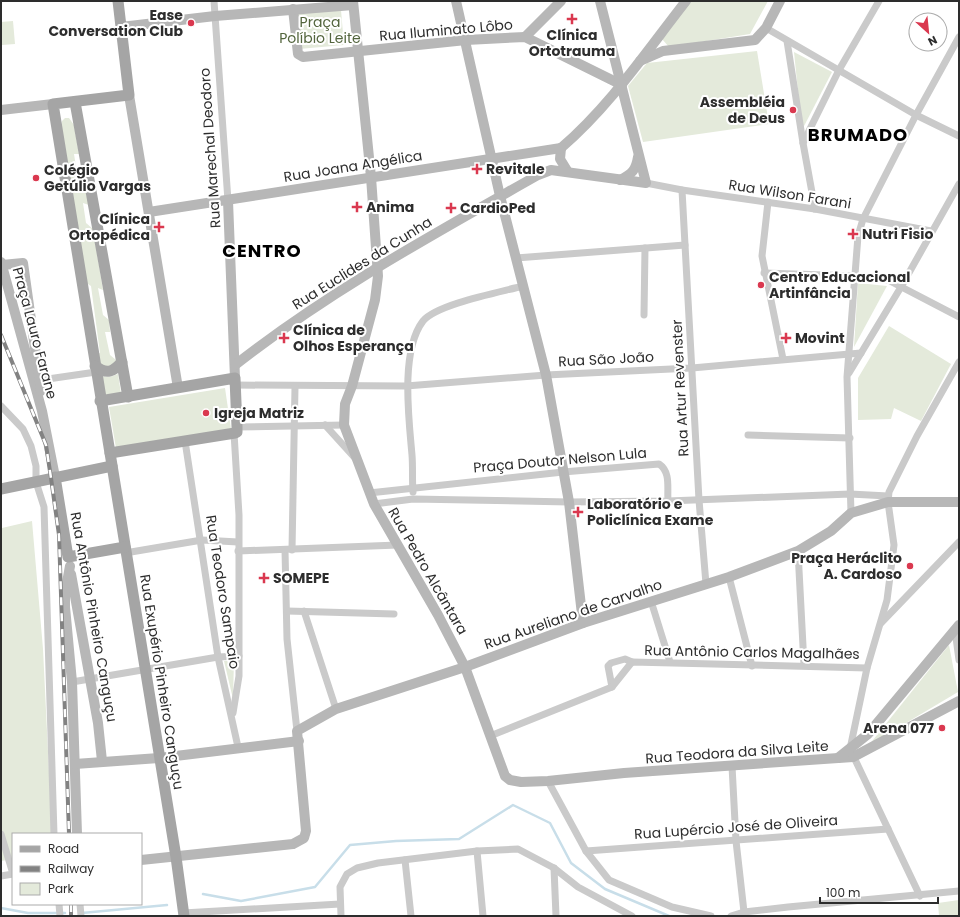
<svg xmlns="http://www.w3.org/2000/svg" width="960" height="917" viewBox="0 0 960 917" font-family="Poppins,sans-serif">
  <style>
    .green { fill: #e4eadb }
    .lines { fill: none; stroke-linecap: round; stroke-linejoin: round }
    .stream { stroke: #c8dee9; stroke-width: 2.5 }
    .street { stroke: #cacaca; stroke-width: 7 }
    .secondary { stroke: #b7b7b7; stroke-width: 10 }
    .primary { stroke: #a5a5a5; stroke-width: 11 }
    .rail-casing { stroke: #828282; stroke-width: 4 }
    .rail { stroke: #fff; stroke-width: 2.5; stroke-dasharray: 8; stroke-linecap: butt }
    .poi-dot { fill: #da384f; stroke: #fff; stroke-width: 1.5 }
    .labels { text-anchor: middle; dominant-baseline: central; stroke-width: 4; stroke-linejoin: round; paint-order: stroke }
    .poi-label { font-size: 14px; font-weight: bold; fill: #2d2d2d; stroke: #fff; text-anchor: start }
    .park-label { font-size: 14px; fill: #53653d; stroke: #fff }
    .street-label { font-size: 14px; fill: #2d2d2d; stroke: #fff }
    .district-label { font-size: 18px; font-weight: bold; letter-spacing: 1px; fill: #000; stroke: #fff }
  </style>
  <rect width="100%" height="100%" fill="#fff"/>
  <g class="green">
    <polygon points="689,1 768,1 750,34 669,47 662,39"/>
    <polygon points="341,10 344,45 299,49 296,14"/>
    <polygon points="13,21 15,44 2,45 1,22"/>
    <polygon points="757,51 769,124 643,142 628,86 647,63"/>
    <polygon points="794,52 832,72 802,130"/>
    <polygon points="65,118 69,118 74,125 79,154 74,154 79,186 85,189 89,205 83,203 86,223 93,229 103,290 98,288 103,315 109,320 110,332 105,332 110,355 116,360 115,364 102,368 96,354 100,353 91,286 85,282 61,125 62,121"/>
    <polygon points="858,283 887,286 854,347"/>
    <polygon points="889,326 951,364 921,421 894,408 891,419 858,420 858,378"/>
    <polygon points="118,374 121,394 104,396 100,376 110,377"/>
    <polygon points="225,388 231,429 116,448 109,407"/>
    <polygon points="32,521 43,649 52,834 13,834 13,859 1,861 1,526 2,528"/>
    <polygon points="949,645 958,692 869,745"/>
    <polygon points="234,660 233,699 224,661"/>
    <polygon points="959,900 959,916 939,916 938,903"/>
  </g>
  <g class="lines">
    <g class="stream">
      <polyline points="203,894 241,901 315,887 350,845 396,841 459,839 513,805 550,823 571,863 605,889 669,916"/>
      <polyline points="1,908 28,913 65,913"/>
      <polyline points="82,913 167,905"/>
    </g>
    <g class="street">
      <polyline points="214,1 228,201"/>
      <polyline points="766,28 916,115 959,136"/>
      <polyline points="787,41 803,143 815,209"/>
      <polyline points="803,143 839,70 879,1"/>
      <polyline points="646,183 682,190 815,209 931,231"/>
      <polyline points="682,190 699,500 706,584"/>
      <polyline points="768,202 762,256 783,359"/>
      <polyline points="516,258 685,245"/>
      <polyline points="764,273 856,276 888,280 959,317"/>
      <polyline points="644,315 645,248"/>
      <polyline points="849,373 901,287 959,184"/>
      <polyline points="41,380 96,372"/>
      <polyline points="234,385 406,386 546,375 692,368 861,353"/>
      <polyline points="1,406 23,429 31,446 36,466 36,482 44,507 54,834"/>
      <polyline points="325,425 354,457"/>
      <polyline points="237,427 344,425"/>
      <polyline points="748,435 850,438"/>
      <polyline points="185,441 218,657 238,747"/>
      <path d="M413,492c-1,-12 0,-25 -1,-37 -3,-35 -12,-104 11,-134 14,-17 78,-29 100,-35"/>
      <path d="M369,493l194,-21 96,-8c12,8 8,24 9,37"/>
      <polyline points="374,504 413,499 569,502 668,501 850,494 888,496"/>
      <polyline points="851,513 847,377 858,236 863,219 916,115 959,37"/>
      <polyline points="285,550 287,639 297,731"/>
      <polyline points="292,550 295,387"/>
      <polyline points="238,551 398,545"/>
      <polyline points="798,551 804,665"/>
      <polyline points="125,553 202,540 238,542"/>
      <polyline points="729,577 752,666"/>
      <polyline points="651,601 670,662"/>
      <polyline points="287,611 394,614"/>
      <polyline points="304,611 336,709"/>
      <polyline points="881,623 959,542"/>
      <polyline points="955,630 959,660"/>
      <polyline points="72,682 218,657 239,656"/>
      <polyline points="612,687 608,666 611,663 625,659 632,662"/>
      <polyline points="233,713 239,676 239,515 234,433"/>
      <polyline points="490,736 612,687 632,662 867,668"/>
      <polyline points="732,766 736,841 744,912"/>
      <polyline points="548,781 586,851 609,880 672,907 711,916"/>
      <polyline points="1,834 13,874 1,876"/>
      <polyline points="477,851 483,916"/>
      <polyline points="586,851 888,829"/>
      <polyline points="405,860 411,916"/>
      <polyline points="554,868 556,916"/>
      <polyline points="920,896 850,749 867,668 887,600 894,545 888,502 889,492 917,436 959,362"/>
      <polyline points="59,904 60,916"/>
      <polyline points="80,904 81,916"/>
      <polyline points="183,913 340,904"/>
      <polyline points="341,916 340,887 347,874 357,868 378,863 477,851 518,849 554,868 578,887 632,916"/>
      <polyline points="731,916 744,912 788,907 959,891"/>
    </g>
    <g class="secondary">
      <polyline points="353,1 371,177 378,276 375,300 352,386 345,404 344,425 374,504 438,615 465,667 505,776 510,780 521,782 548,781 624,773 853,757 959,701"/>
      <polyline points="456,1 500,196 546,375 569,502 583,623"/>
      <polyline points="293,9 298,54 303,57 466,40 525,37 622,85"/>
      <polyline points="121,27 215,16 353,5"/>
      <polyline points="525,37 561,1"/>
      <polyline points="640,61 663,51 755,40 766,28 780,1"/>
      <polyline points="129,95 178,388"/>
      <polyline points="1,110 53,104"/>
      <path d="M561,148c49,-42 85,-96 125,-147"/>
      <polyline points="561,148 560,159 568,172"/>
      <path d="M620,180c12,-6 16,-10 18,-23"/>
      <polyline points="228,201 235,378"/>
      <polyline points="149,212 561,148"/>
      <polyline points="1,262 42,411 55,477"/>
      <polyline points="2,265 23,263 41,391"/>
      <path d="M235,365c94,-74 199,-131 303,-190l13,-5 95,13 -46,-182"/>
      <polyline points="70,566 65,594 65,607 72,682 77,834"/>
      <polyline points="71,574 98,723 102,761"/>
      <polyline points="838,758 868,734 959,625"/>
      <polyline points="75,764 159,758 299,741"/>
      <polyline points="141,860 293,844 304,838 306,831 297,731 336,709 465,667 583,623 729,577 798,551 831,531 851,513 888,502 959,502"/>
    </g>
    <g class="primary">
      <polyline points="118,1 129,95 53,104 176,857 184,916"/>
      <polyline points="75,102 128,397"/>
      <path d="M95,366c12,9 18,6 27,-4"/>
      <polyline points="100,401 235,378 237,427 237,432 235,433 110,453"/>
      <polyline points="55,477 68,557 125,547"/>
      <polyline points="1,489 112,466"/>
    </g>
    <defs>
      <g id="rail">
        <polyline points="1,335 46,445 51,478 59,535 69,834"/>
        <polyline points="71,904 71,916"/>
      </g>
    </defs>
    <use href="#rail" class="rail-casing"/>
    <use href="#rail" class="rail"/>
  </g>
  <g class="poi-dot">
    <path d="M570 13h4v4h4v4h-4v4h-4v-4h-4v-4h4z"/>
    <circle cx="191" cy="23" r="4"/>
    <circle cx="793" cy="110" r="4"/>
    <path d="M475 163h4v4h4v4h-4v4h-4v-4h-4v-4h4z"/>
    <circle cx="36" cy="178" r="4"/>
    <path d="M355 201h4v4h4v4h-4v4h-4v-4h-4v-4h4z"/>
    <path d="M449 202h4v4h4v4h-4v4h-4v-4h-4v-4h4z"/>
    <path d="M157 221h4v4h4v4h-4v4h-4v-4h-4v-4h4z"/>
    <path d="M851 228h4v4h4v4h-4v4h-4v-4h-4v-4h4z"/>
    <circle cx="761" cy="285" r="4"/>
    <path d="M282 332h4v4h4v4h-4v4h-4v-4h-4v-4h4z"/>
    <path d="M784 332h4v4h4v4h-4v4h-4v-4h-4v-4h4z"/>
    <circle cx="206" cy="413" r="4"/>
    <path d="M576 506h4v4h4v4h-4v4h-4v-4h-4v-4h4z"/>
    <circle cx="910" cy="566" r="4"/>
    <path d="M262 572h4v4h4v4h-4v4h-4v-4h-4v-4h4z"/>
    <circle cx="942" cy="728" r="4"/>
  </g>
  <g class="labels">
    <g class="poi-label">
      <text x="183" y="15" text-anchor="end">Ease<tspan x="183" dy="16">Conversation Club</tspan></text>
      <text x="572" y="35" text-anchor="middle">Clínica<tspan x="572" dy="16">Ortotrauma</tspan></text>
      <text x="785" y="102" text-anchor="end">Assembléia<tspan x="785" dy="16">de Deus</tspan></text>
      <text x="486" y="169">Revitale</text>
      <text x="44" y="170">Colégio<tspan x="44" dy="16">Getúlio Vargas</tspan></text>
      <text x="366" y="207">Anima</text>
      <text x="460" y="208">CardioPed</text>
      <text x="150" y="219" text-anchor="end">Clínica<tspan x="150" dy="16">Ortopédica</tspan></text>
      <text x="862" y="234">Nutri Fisio</text>
      <text x="769" y="277">Centro Educacional<tspan x="769" dy="16">Artinfância</tspan></text>
      <text x="293" y="330">Clínica de<tspan x="293" dy="16">Olhos Esperança</tspan></text>
      <text x="795" y="338">Movint</text>
      <text x="214" y="413">Igreja Matriz</text>
      <text x="587" y="504">Laboratório e<tspan x="587" dy="16">Policlínica Exame</tspan></text>
      <text x="902" y="558" text-anchor="end">Praça Heráclito<tspan x="902" dy="16">A. Cardoso</tspan></text>
      <text x="273" y="578">SOMEPE</text>
      <text x="934" y="728" text-anchor="end">Arena 077</text>
    </g>
    <g class="park-label">
      <text x="320" y="22">Praça<tspan x="320" dy="16">Políbio Leite</tspan></text>
    </g>
    <g class="street-label">
      <text transform="translate(446 30) rotate(-5)">Rua Iluminato Lôbo</text>
      <text transform="translate(210 148) rotate(-94)">Rua Marechal Deodoro</text>
      <text transform="translate(353 166) rotate(-9)">Rua Joana Angélica</text>
      <text transform="translate(790 194) rotate(9)">Rua Wilson Farani</text>
      <text transform="translate(362 263) rotate(-32)">Rua Euclides da Cunha</text>
      <text transform="translate(35 333) rotate(75)">Praça Lauro Farane</text>
      <text transform="translate(606 359) rotate(-3)">Rua São João</text>
      <text transform="translate(680 388) rotate(-93)">Rua Artur Revenster</text>
      <text transform="translate(560 460) rotate(-5)">Praça Doutor Nelson Lula</text>
      <text transform="translate(428 571) rotate(60)">Rua Pedro Alcântara</text>
      <text transform="translate(223 592) rotate(81)">Rua Teodoro Sampaio</text>
      <text transform="translate(573 614) rotate(-19)">Rua Aureliano de Carvalho</text>
      <text transform="translate(94 617) rotate(80)">Rua Antônio Pinheiro Canguçu</text>
      <text transform="translate(752 652) rotate(1)">Rua Antônio Carlos Magalhães</text>
      <text transform="translate(162 682) rotate(81)">Rua Exupério Pinheiro Canguçu</text>
      <text transform="translate(737 752) rotate(-4)">Rua Teodora da Silva Leite</text>
      <text transform="translate(736 827) rotate(-4)">Rua Lupércio José de Oliveira</text>
    </g>
    <g class="district-label">
      <text x="858" y="134">BRUMADO</text>
      <text x="262" y="250">CENTRO</text>
    </g>
  </g>
  <rect width="960" height="917" fill="none" stroke="#2d2d2d" stroke-width="4"/>
  <rect x="12" y="833" width="130" height="72" fill="#ffffff" stroke="#ababab"/>
  <rect x="20" y="846" width="20" height="6" fill="#a5a5a5" stroke="#ababab"/>
  <text x="48" y="853" font-size="12" fill="#2d2d2d">Road</text>
  <rect x="20" y="866" width="20" height="6" fill="#828282" stroke="#ababab"/>
  <text x="48" y="873" font-size="12" fill="#2d2d2d">Railway</text>
  <rect x="20" y="883" width="20" height="12" fill="#e4eadb" stroke="#ababab"/>
  <text x="48" y="893" font-size="12" fill="#2d2d2d">Park</text>
  <g transform="translate(928 32) rotate(153)"><circle r="19" fill="#ffffff" stroke="#ababab"/>
  <path d="M0-3L7 15L0 10L-7 15Z" fill="#da384f"/>
  <text y="-6" font-size="11" font-weight="bold" text-anchor="middle" fill="#2d2d2d">N</text>
  </g>
  <path d="M820 897v6h118v-6" fill="none" stroke="#2d2d2d" stroke-width="2"/>
  <text x="826" y="897" font-size="12" fill="#2d2d2d" stroke="#ffffff" stroke-width="3" paint-order="stroke">100 m</text>
</svg>
